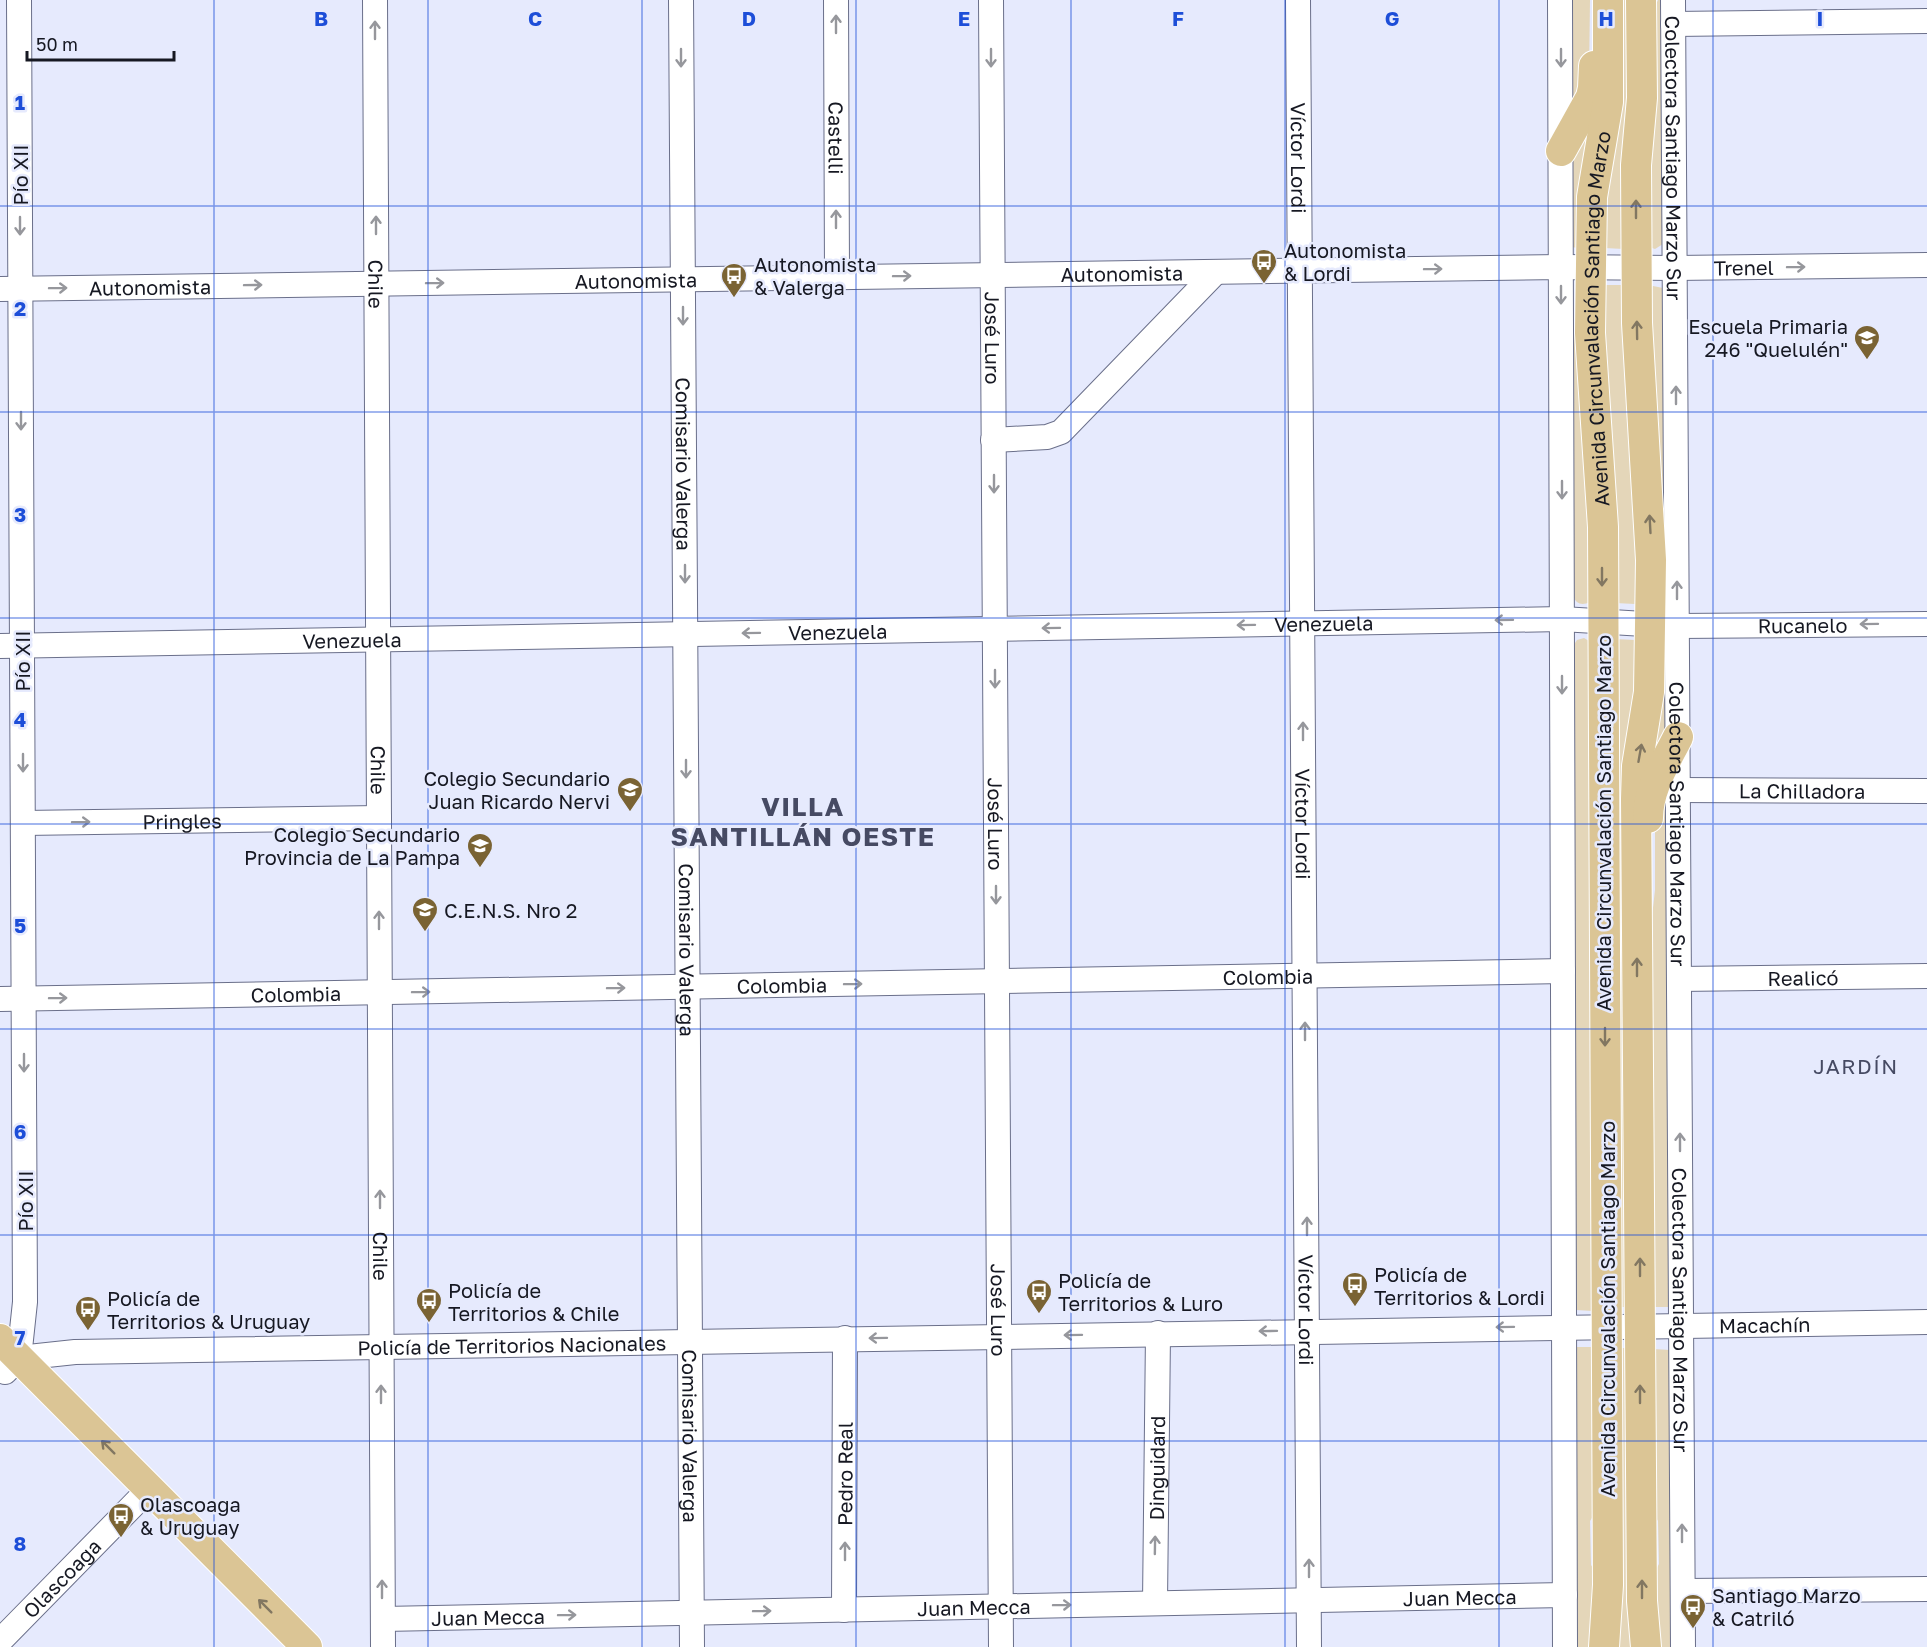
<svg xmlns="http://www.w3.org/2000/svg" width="1927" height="1647" viewBox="0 0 1927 1647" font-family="'Golos Text',sans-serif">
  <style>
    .green { fill: #e4d6b9 }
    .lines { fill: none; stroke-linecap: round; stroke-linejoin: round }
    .minor-casing { stroke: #6a6f8a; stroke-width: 26 }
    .major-casing { stroke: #fff; stroke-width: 32 }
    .minor { stroke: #fff; stroke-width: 24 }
    .major { stroke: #dbc595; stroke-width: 30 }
    .oneway { stroke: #96979c }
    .oneway2 { stroke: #827761 }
    .grid { fill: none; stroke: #1d4ed8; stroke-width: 1.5; stroke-opacity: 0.55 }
    .labels { text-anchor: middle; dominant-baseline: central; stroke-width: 5; stroke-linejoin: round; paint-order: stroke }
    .street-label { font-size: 20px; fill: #161822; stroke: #e6eafd }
    .poi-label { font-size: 20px; fill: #161822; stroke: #e6eafd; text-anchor: start }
    .neighbourhood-label { font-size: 21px; letter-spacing: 1.5px; fill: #464a63; stroke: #e6eafd }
    .district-label { font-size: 26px; font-weight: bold; letter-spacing: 1.5px; fill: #464a63; stroke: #e6eafd }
    .grid-label { font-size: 20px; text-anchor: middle; font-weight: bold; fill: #1d4ed8; stroke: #e6eafd; stroke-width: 5; stroke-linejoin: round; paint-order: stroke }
  </style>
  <rect width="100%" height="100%" fill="#e6eafd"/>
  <g class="green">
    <polygon points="1570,0 1590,0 1589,78 1573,115"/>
    <polygon points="1618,0 1631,0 1624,249 1604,248"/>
    <polygon points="1658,0 1663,0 1663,244 1655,249 1649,247 1653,11"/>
    <polygon points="1596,100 1578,248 1571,247 1572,160"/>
    <polygon points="1605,285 1624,285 1641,542 1635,604 1615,603 1602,286"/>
    <polygon points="1653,286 1663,288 1667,565 1648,290"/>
    <path d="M1574,330l2,1 15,133 -1,138c-8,4 -14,2 -17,-6l-1,-264z"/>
    <polygon points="1584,638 1589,641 1593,1311 1576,1310 1573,1308 1573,646 1577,640"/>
    <polygon points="1615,639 1635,640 1626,1307 1617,1307"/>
    <polygon points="1665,640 1670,647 1665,740 1649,755"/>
    <polygon points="1666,780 1670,1307 1653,1307 1646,970 1655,890 1655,810"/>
    <polygon points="1577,1347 1594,1347 1599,1507 1590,1521 1591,1565 1600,1579 1596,1647 1573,1647 1575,1348"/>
    <polygon points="1620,1348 1627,1348 1637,1647 1614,1647"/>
    <polygon points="1653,1349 1670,1350 1674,1647 1654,1647 1650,1581 1659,1564 1658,1521 1650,1508"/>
  </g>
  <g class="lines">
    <defs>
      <g id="minor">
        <path id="s1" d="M375,0l8,1647"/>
        <path id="s2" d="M681,0l11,1647"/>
        <path id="s3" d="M836,0l1,277"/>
        <path id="s4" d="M991,0l10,1647"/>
        <path id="s5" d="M1298,0l11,1647"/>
        <polyline points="1560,0 1565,1647"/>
        <path id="s6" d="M1673,0l10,1647"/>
        <polyline points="1673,24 1927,21"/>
        <path id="s7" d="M0,289l1561,-22 114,1 252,-3"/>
        <polyline points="993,440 1047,437 1061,432 1216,272"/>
        <path id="s8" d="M0,646l1562,-27 115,7 250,-2"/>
        <path id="s9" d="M1678,790l249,1"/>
        <path id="s10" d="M23,823l356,-5"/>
        <path id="s11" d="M1679,979l248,-3"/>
        <path id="s12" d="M0,999l1563,-28"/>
        <polyline points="19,1358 25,1302 19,0"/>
        <path id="s13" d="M5,1372l14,-14 56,-6 1852,-30"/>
        <polyline points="1683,1591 1927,1589"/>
        <path id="s14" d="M1155,1603l3,-270"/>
        <path id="s15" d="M844,1610l1,-272"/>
        <path id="s16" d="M383,1619l1182,-24"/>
        <path id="s17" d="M0,1641l149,-152"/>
      </g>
      <g id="major">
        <polyline points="1641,0 1642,98 1636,165 1637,323 1651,560 1649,692 1637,766 1636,799 1642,1601 1646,1647"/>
        <polyline points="1561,151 1591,97 1593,88 1594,66"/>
        <path d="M1648,818c0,-29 17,-55 30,-81"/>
        <polyline points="0,1339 307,1647"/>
        <path id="s18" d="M1604,1647l4,-62 -5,-1058 -13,-194 2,-136 16,-95v-102"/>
      </g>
    </defs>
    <use href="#minor" class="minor-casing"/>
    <use href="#major" class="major-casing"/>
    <use href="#minor" class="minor"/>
    <use href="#major" class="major"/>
  </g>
  <defs><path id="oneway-shaft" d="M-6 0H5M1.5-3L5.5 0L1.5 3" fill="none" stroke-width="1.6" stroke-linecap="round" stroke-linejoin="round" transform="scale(1.5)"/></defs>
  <g class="oneway">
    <use href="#oneway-shaft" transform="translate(836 24) rotate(-90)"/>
    <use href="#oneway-shaft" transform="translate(375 30) rotate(-90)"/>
    <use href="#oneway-shaft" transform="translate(681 58) rotate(90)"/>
    <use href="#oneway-shaft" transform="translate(991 58) rotate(90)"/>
    <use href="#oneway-shaft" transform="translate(1561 58) rotate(90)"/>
    <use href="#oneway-shaft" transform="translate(836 219) rotate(-90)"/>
    <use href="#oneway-shaft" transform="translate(376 225) rotate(-90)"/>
    <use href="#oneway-shaft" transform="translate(20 226) rotate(90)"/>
    <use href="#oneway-shaft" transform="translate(1796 267) rotate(-1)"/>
    <use href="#oneway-shaft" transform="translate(1433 269) rotate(-1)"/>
    <use href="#oneway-shaft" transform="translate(902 276) rotate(-1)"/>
    <use href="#oneway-shaft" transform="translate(435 283) rotate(-1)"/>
    <use href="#oneway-shaft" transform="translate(253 285) rotate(-1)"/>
    <use href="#oneway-shaft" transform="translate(58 288) rotate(-1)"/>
    <use href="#oneway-shaft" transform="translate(1561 295) rotate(90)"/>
    <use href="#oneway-shaft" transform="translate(683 316) rotate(90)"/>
    <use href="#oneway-shaft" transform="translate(1676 395) rotate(-90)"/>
    <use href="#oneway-shaft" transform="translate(21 421) rotate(90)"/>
    <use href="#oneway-shaft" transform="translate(994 484) rotate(90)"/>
    <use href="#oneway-shaft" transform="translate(1562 490) rotate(90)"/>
    <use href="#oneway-shaft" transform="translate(685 574) rotate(90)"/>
    <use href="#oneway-shaft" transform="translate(1677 590) rotate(-90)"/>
    <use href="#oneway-shaft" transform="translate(1504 620) rotate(179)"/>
    <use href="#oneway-shaft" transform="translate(1869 624) rotate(179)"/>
    <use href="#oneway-shaft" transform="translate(1246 625) rotate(179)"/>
    <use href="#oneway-shaft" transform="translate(1051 628) rotate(179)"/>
    <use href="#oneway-shaft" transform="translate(751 633) rotate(179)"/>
    <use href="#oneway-shaft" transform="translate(995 679) rotate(90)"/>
    <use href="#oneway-shaft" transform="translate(1562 685) rotate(90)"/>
    <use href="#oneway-shaft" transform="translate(1303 731) rotate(-90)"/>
    <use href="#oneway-shaft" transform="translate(23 763) rotate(90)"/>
    <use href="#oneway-shaft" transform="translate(686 769) rotate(90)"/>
    <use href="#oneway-shaft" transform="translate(81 822) rotate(-1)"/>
    <use href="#oneway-shaft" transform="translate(996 895) rotate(90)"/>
    <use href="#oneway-shaft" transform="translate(379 920) rotate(-90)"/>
    <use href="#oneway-shaft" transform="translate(853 984) rotate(-1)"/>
    <use href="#oneway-shaft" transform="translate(616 988) rotate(-1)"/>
    <use href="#oneway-shaft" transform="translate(421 992) rotate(-1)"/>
    <use href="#oneway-shaft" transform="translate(58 998) rotate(-1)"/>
    <use href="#oneway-shaft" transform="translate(1305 1031) rotate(-90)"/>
    <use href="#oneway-shaft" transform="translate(24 1063) rotate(90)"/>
    <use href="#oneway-shaft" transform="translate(1680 1142) rotate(-90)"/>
    <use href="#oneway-shaft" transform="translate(380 1199) rotate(-90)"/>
    <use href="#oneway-shaft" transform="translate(1307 1226) rotate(-90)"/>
    <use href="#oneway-shaft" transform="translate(1505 1327) rotate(179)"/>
    <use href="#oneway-shaft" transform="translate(1268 1331) rotate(179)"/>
    <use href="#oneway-shaft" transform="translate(1073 1335) rotate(179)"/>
    <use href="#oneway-shaft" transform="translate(878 1338) rotate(179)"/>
    <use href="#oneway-shaft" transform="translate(381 1394) rotate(-90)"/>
    <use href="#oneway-shaft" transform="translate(1682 1533) rotate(-90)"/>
    <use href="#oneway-shaft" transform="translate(1155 1545) rotate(-89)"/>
    <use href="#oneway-shaft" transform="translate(845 1551) rotate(-90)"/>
    <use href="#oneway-shaft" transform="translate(1309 1568) rotate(-90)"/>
    <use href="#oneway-shaft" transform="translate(382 1589) rotate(-90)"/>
    <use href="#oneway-shaft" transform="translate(1062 1605) rotate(-1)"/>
    <use href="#oneway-shaft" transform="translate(762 1611) rotate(-1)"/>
    <use href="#oneway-shaft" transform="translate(567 1615) rotate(-1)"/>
  </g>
  <g class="oneway2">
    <use href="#oneway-shaft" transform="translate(1636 209) rotate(-90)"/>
    <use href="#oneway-shaft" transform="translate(1637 330) rotate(-91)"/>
    <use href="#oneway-shaft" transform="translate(1650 524) rotate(-93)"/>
    <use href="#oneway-shaft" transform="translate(1602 577) rotate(90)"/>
    <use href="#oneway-shaft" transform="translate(1640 753) rotate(-80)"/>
    <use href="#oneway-shaft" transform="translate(1637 967) rotate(-90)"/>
    <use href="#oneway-shaft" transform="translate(1605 1037) rotate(90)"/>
    <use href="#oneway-shaft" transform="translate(1640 1267) rotate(-90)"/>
    <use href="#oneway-shaft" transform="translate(1640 1394) rotate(-90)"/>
    <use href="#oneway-shaft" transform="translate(108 1447) rotate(-135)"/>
    <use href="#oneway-shaft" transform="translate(1642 1589) rotate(-90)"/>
    <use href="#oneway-shaft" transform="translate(265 1606) rotate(-135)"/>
  </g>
  <path class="grid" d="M214,0v1647M428,0v1647M642,0v1647M856,0v1647M1071,0v1647M1285,0v1647M1499,0v1647M1713,0v1647M0,206h1927M0,412h1927M0,618h1927M0,824h1927M0,1029h1927M0,1235h1927M0,1441h1927"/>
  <defs>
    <symbol id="bus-pin" viewBox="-11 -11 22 30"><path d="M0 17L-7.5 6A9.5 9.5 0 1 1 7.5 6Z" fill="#7a6333" stroke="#e6eafd"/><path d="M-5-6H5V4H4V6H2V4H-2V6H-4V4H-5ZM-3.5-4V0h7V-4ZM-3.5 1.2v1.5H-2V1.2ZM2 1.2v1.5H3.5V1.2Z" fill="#fff"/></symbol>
    <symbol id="school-pin" viewBox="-11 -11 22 30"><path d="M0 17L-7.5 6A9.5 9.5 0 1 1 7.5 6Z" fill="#7a6333" stroke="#e6eafd"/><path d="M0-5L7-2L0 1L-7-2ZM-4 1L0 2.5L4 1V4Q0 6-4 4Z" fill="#fff"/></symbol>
  </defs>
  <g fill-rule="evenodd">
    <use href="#bus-pin" x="1249" y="247" width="30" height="40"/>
    <use href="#bus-pin" x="719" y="261" width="30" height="40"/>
    <use href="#school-pin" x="1852" y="323" width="30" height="40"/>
    <use href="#school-pin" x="615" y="775" width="30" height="40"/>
    <use href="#school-pin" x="465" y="831" width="30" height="40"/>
    <use href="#school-pin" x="410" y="895" width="30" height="40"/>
    <use href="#bus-pin" x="1340" y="1270" width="30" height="40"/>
    <use href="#bus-pin" x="1024" y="1277" width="30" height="40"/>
    <use href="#bus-pin" x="414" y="1286" width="30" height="40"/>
    <use href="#bus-pin" x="73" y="1294" width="30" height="40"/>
    <use href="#bus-pin" x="106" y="1501" width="30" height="40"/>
    <use href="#bus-pin" x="1678" y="1592" width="30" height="40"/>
  </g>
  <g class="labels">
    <g class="street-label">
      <text stroke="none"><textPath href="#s3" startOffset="138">Castelli</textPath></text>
      <text stroke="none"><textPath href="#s5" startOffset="158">Víctor Lordi</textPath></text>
      <text stroke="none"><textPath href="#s6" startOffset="158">Colectora Santiago Marzo Sur</textPath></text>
      <text transform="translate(20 175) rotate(-90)">Pío XII</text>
      <text stroke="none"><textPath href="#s7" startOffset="1744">Trenel</textPath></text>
      <text stroke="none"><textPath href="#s7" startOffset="1122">Autonomista</textPath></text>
      <text stroke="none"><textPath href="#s7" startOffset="636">Autonomista</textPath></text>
      <text stroke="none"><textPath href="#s1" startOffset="284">Chile</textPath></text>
      <text stroke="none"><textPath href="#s7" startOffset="150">Autonomista</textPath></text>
      <text stroke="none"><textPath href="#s18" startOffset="1329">Avenida Circunvalación Santiago Marzo</textPath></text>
      <text stroke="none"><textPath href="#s4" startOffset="338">José Luro</textPath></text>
      <text stroke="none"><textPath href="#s2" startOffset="464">Comisario Valerga</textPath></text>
      <text stroke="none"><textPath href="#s8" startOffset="1324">Venezuela</textPath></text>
      <text stroke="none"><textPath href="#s8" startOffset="1803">Rucanelo</textPath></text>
      <text stroke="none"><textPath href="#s8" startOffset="838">Venezuela</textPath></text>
      <text stroke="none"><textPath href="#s8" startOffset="352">Venezuela</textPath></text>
      <text transform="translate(22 661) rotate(-90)">Pío XII</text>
      <text stroke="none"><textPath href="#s1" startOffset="770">Chile</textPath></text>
      <text stroke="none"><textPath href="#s9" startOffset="124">La Chilladora</textPath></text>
      <text stroke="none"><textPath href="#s10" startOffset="159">Pringles</textPath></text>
      <text stroke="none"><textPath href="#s4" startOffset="824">José Luro</textPath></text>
      <text stroke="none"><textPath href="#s5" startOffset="824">Víctor Lordi</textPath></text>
      <text transform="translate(1603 823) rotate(-90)">Avenida Circunvalación Santiago Marzo</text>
      <text stroke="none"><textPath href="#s6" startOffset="824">Colectora Santiago Marzo Sur</textPath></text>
      <text stroke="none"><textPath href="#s2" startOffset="950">Comisario Valerga</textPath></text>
      <text stroke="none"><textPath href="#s12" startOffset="1268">Colombia</textPath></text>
      <text stroke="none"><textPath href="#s11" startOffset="124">Realicó</textPath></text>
      <text stroke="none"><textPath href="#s12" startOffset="782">Colombia</textPath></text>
      <text stroke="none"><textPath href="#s12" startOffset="296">Colombia</textPath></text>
      <text transform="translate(25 1201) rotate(-90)">Pío XII</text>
      <text stroke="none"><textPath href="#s1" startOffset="1256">Chile</textPath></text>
      <text stroke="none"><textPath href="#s4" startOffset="1310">José Luro</textPath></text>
      <text stroke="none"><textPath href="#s5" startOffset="1310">Víctor Lordi</textPath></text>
      <text transform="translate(1607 1309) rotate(-90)">Avenida Circunvalación Santiago Marzo</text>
      <text stroke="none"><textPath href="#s6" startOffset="1310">Colectora Santiago Marzo Sur</textPath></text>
      <text stroke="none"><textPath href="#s13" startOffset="1766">Macachín</textPath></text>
      <text stroke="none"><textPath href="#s13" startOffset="513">Policía de Territorios Nacionales</textPath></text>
      <text stroke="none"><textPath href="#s2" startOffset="1436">Comisario Valerga</textPath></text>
      <text stroke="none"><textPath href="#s14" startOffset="135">Dinguidard</textPath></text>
      <text stroke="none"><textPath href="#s15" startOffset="136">Pedro Real</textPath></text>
      <text stroke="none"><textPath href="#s17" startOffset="88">Olascoaga</textPath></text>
      <text stroke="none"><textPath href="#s16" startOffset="1077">Juan Mecca</textPath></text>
      <text stroke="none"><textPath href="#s16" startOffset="591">Juan Mecca</textPath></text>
      <text stroke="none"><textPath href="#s16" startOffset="105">Juan Mecca</textPath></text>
    </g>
    <g class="poi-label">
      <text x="1284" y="250">Autonomista<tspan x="1284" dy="23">&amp; Lordi</tspan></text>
      <text x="754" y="264">Autonomista<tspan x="754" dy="23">&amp; Valerga</tspan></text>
      <text x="1848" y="326" text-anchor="end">Escuela Primaria<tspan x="1848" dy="23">246 "Quelulén"</tspan></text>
      <text x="610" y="778" text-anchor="end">Colegio Secundario<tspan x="610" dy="23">Juan Ricardo Nervi</tspan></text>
      <text x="460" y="834" text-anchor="end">Colegio Secundario<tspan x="460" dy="23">Provincia de La Pampa</tspan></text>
      <text x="444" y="910">C.E.N.S. Nro 2</text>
      <text x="1374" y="1274">Policía de<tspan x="1374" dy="23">Territorios &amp; Lordi</tspan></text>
      <text x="1058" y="1280">Policía de<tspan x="1058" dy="23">Territorios &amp; Luro</tspan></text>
      <text x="448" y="1290">Policía de<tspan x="448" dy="23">Territorios &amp; Chile</tspan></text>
      <text x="107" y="1298">Policía de<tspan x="107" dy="23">Territorios &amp; Uruguay</tspan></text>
      <text x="140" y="1504">Olascoaga<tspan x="140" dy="23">&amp; Uruguay</tspan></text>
      <text x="1712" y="1595">Santiago Marzo<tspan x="1712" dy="23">&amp; Catriló</tspan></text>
    </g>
    <g class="neighbourhood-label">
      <text x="1856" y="1066">JARDÍN</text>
    </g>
    <g class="district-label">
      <text x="803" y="806">VILLA<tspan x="803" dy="30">SANTILLÁN OESTE</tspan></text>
    </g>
  </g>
  <g class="grid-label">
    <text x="321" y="26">B</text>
    <text x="535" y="26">C</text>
    <text x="749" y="26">D</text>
    <text x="964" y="26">E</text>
    <text x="1178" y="26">F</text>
    <text x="1392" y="26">G</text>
    <text x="1606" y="26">H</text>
    <text x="1820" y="26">I</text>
    <text x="20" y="110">1</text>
    <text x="20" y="316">2</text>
    <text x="20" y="522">3</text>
    <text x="20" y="727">4</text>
    <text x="20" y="933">5</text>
    <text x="20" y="1139">6</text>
    <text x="20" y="1345">7</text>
    <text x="20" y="1551">8</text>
  </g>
  <path d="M27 51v9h147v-9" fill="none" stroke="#161822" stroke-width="3"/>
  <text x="36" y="51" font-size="18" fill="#161822" stroke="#e6eafd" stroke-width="4.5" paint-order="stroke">50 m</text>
</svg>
